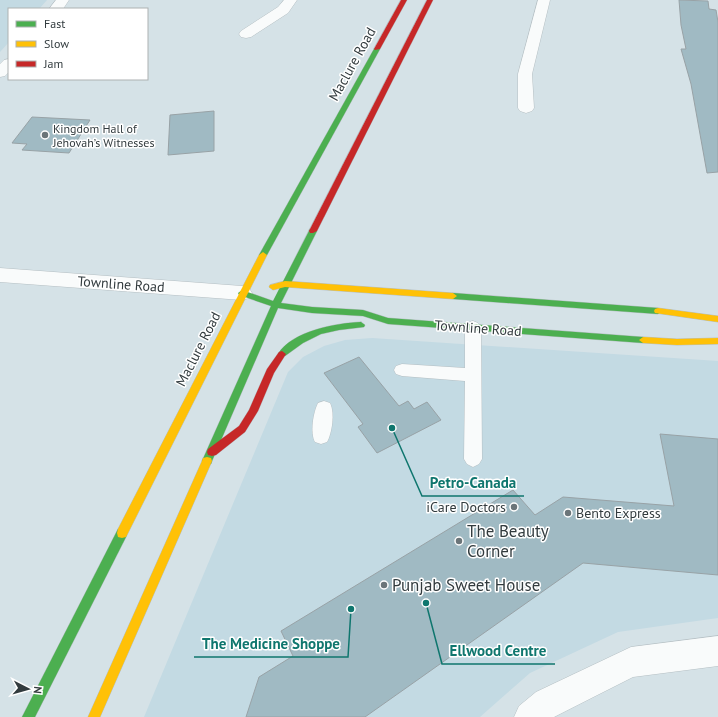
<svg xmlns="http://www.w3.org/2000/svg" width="718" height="717" viewBox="0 0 718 717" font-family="'PT Sans',sans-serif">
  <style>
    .built { fill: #c3dae3 }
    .building { fill: #a0bac3; stroke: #98a2a6 }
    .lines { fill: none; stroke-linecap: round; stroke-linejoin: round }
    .lane-casing { stroke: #b5bfc3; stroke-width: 1 }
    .street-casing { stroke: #b5bfc3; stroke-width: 1 }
    .fast-casing { stroke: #b5bfc3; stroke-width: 1 }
    .slow-casing { stroke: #b5bfc3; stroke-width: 1 }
    .jam-casing { stroke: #b5bfc3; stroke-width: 1 }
    .lane { fill: #f9fbfb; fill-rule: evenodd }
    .street { fill: #f9fbfb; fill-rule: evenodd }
    .fast { fill: #4caf50; fill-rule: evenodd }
    .slow { fill: #ffc107; fill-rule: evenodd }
    .jam { fill: #c62828; fill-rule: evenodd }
    .poi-dot { fill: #6b7579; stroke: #fff; stroke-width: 1.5 }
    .labels { text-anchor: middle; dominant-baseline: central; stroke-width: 3; stroke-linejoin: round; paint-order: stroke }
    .far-poi-label { font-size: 12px; fill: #323b3e; stroke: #fff; text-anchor: start }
    .street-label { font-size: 14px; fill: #323b3e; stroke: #fff }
    .poi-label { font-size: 14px; fill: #323b3e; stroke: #fff; text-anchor: end }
    .near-poi-label { font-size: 17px; fill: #323b3e; stroke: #fff; text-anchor: start }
    .leader { fill: none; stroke: #0f766e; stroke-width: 1.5 }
    .callout-dot { fill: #0f766e; stroke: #fff; stroke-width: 1.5 }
    .callout-label { font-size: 15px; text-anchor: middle; font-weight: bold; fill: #0f766e; stroke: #fff; stroke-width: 3; stroke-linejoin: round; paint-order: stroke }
  </style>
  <rect width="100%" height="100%" fill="#d5e2e7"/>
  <g class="built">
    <polygon points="0,0 47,0 39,9 9,9 9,42 0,52"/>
    <polygon points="372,338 718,361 718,618 618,632 530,673 480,717 144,717 288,372 303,357 324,346 345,340"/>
  </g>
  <g class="building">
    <polygon points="679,0 708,1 709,9 716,10 718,22 718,172 707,173 691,84 681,49 686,49 681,25"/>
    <polygon points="214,111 214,151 168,155 170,115"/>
    <polygon points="32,117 90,120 69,153 22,150 27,144 12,143"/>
    <polygon points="359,357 399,406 408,401 414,409 427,402 441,420 377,453 358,427 363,424 324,373"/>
    <polygon points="660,434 718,439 718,575 583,563 365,717 246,717 259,677 293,656 281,631 513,490 535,515 563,497 674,506"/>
  </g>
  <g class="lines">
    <defs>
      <g id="lane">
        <polygon points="473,321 478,323 481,327 482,459 479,464 473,467 467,464 464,459 465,381 402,376 396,374 394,370 396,366 402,364 465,368 465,327 468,323"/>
        <path d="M324,401l6,2c5,10 2,30 -3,39l-6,2 -6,-2c-5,-9 -2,-29 3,-39z"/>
      </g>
      <g id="street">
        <polygon points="56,0 69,0 63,9 49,9"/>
        <polygon points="284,0 297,0 288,13 251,37 246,38 241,37 239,34 241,31 278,7"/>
        <polygon points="538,0 550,0 532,74 534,108 532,111 526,113 520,111 518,108 518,74"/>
        <polygon points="9,59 9,72 5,76 0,77 0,64 4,60"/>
        <polygon points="0,268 242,286 249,288 252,293 249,298 242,300 0,282"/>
        <polygon points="718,636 718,666 633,677 554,717 514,717 519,706 536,692 631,647"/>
      </g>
      <g id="fast">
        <polygon points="377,47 380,49 267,255 263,258 260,257 259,255 374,49"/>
        <polygon points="310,229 313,229 317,231 281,303 312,307 363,310 388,318 643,337 647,340 643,343 388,324 363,316 312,313 278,308 212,461 211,464 207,465 203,464 202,461 271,306 239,295 238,293 242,290 273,301"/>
        <polygon points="453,293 658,308 662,311 658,314 453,299 449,296"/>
        <path d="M361,322l4,3 -1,2 -25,3 -18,4 -18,9 -18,13h-6l-1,-2c14,-23 58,-31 83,-32z"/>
        <polygon points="122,528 126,529 127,533 126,537 35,717 22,717 118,529"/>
      </g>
      <g id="slow">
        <polygon points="263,252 267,255 126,537 122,538 118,537 117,533 118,529 259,255"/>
        <polygon points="285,281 453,293 457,296 453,299 285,287 273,290 269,287 270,285"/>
        <polygon points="658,308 718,316 718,322 655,313 654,311 655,309"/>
        <polygon points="643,337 677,339 718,338 718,344 677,345 643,343 639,340"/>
        <polygon points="207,457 211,458 212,461 100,717 88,717 202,461 203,458"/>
      </g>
      <g id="jam">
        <polygon points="401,0 407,0 380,49 375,50 374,49"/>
        <polygon points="427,0 433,0 317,231 313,233 310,233 309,231"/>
        <polygon points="282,351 286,354 274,373 258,411 245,432 216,455 212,456 208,455 207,452 208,449 239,426 249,410 267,369 279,352"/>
      </g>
    </defs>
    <use href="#lane" class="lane-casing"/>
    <use href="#street" class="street-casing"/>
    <use href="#fast" class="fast-casing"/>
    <use href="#slow" class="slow-casing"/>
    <use href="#jam" class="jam-casing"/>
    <use href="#lane" class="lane"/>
    <use href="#street" class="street"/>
    <use href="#fast" class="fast"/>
    <use href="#slow" class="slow"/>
    <use href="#jam" class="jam"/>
  </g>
  <g class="poi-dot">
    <circle cx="45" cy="135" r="4"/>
    <circle cx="514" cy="507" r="4"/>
    <circle cx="568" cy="513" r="4"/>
    <circle cx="459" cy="541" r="4"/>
    <circle cx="384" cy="585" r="4"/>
  </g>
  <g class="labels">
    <g class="far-poi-label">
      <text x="53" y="128">Kingdom Hall of<tspan x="53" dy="14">Jehovah’s Witnesses</tspan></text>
    </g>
    <g class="street-label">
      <text transform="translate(352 64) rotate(-61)">Maclure Road</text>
      <text transform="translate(121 284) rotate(4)">Townline Road</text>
      <text transform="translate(478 328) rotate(4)">Townline Road</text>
      <text transform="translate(198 349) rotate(-63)">Maclure Road</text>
    </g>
    <g class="poi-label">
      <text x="506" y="507">iCare Doctors</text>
      <text x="576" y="513" text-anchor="start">Bento Express</text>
    </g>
    <g class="near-poi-label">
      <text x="467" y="531">The Beauty<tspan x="467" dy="20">Corner</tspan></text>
      <text x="392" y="585">Punjab Sweet House</text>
    </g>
  </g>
  <path class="leader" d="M392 428L422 496H524M351 609L348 657H194M426 603L442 664H555"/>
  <g class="callout-dot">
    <circle cx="392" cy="428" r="4"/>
    <circle cx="351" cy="609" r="4"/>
    <circle cx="426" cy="603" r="4"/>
  </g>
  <g class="callout-label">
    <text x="473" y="488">Petro-Canada</text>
    <text x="271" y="649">The Medicine Shoppe</text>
    <text x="498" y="656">Ellwood Centre</text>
  </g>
  <rect x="8" y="8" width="140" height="72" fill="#ffffff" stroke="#adb1b2"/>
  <rect x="16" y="21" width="20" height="6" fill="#4caf50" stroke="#adb1b2"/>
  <text x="44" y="28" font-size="12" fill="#323b3e">Fast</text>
  <rect x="16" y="41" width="20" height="6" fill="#ffc107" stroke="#adb1b2"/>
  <text x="44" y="48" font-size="12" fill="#323b3e">Slow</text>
  <rect x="16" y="61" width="20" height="6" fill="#c62828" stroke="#adb1b2"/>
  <text x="44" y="68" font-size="12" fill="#323b3e">Jam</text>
  <g transform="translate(28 689) rotate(96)" stroke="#ffffff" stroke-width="3" paint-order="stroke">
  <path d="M0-3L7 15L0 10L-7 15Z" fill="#323b3e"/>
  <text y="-6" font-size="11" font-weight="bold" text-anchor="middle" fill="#323b3e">N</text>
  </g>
</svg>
